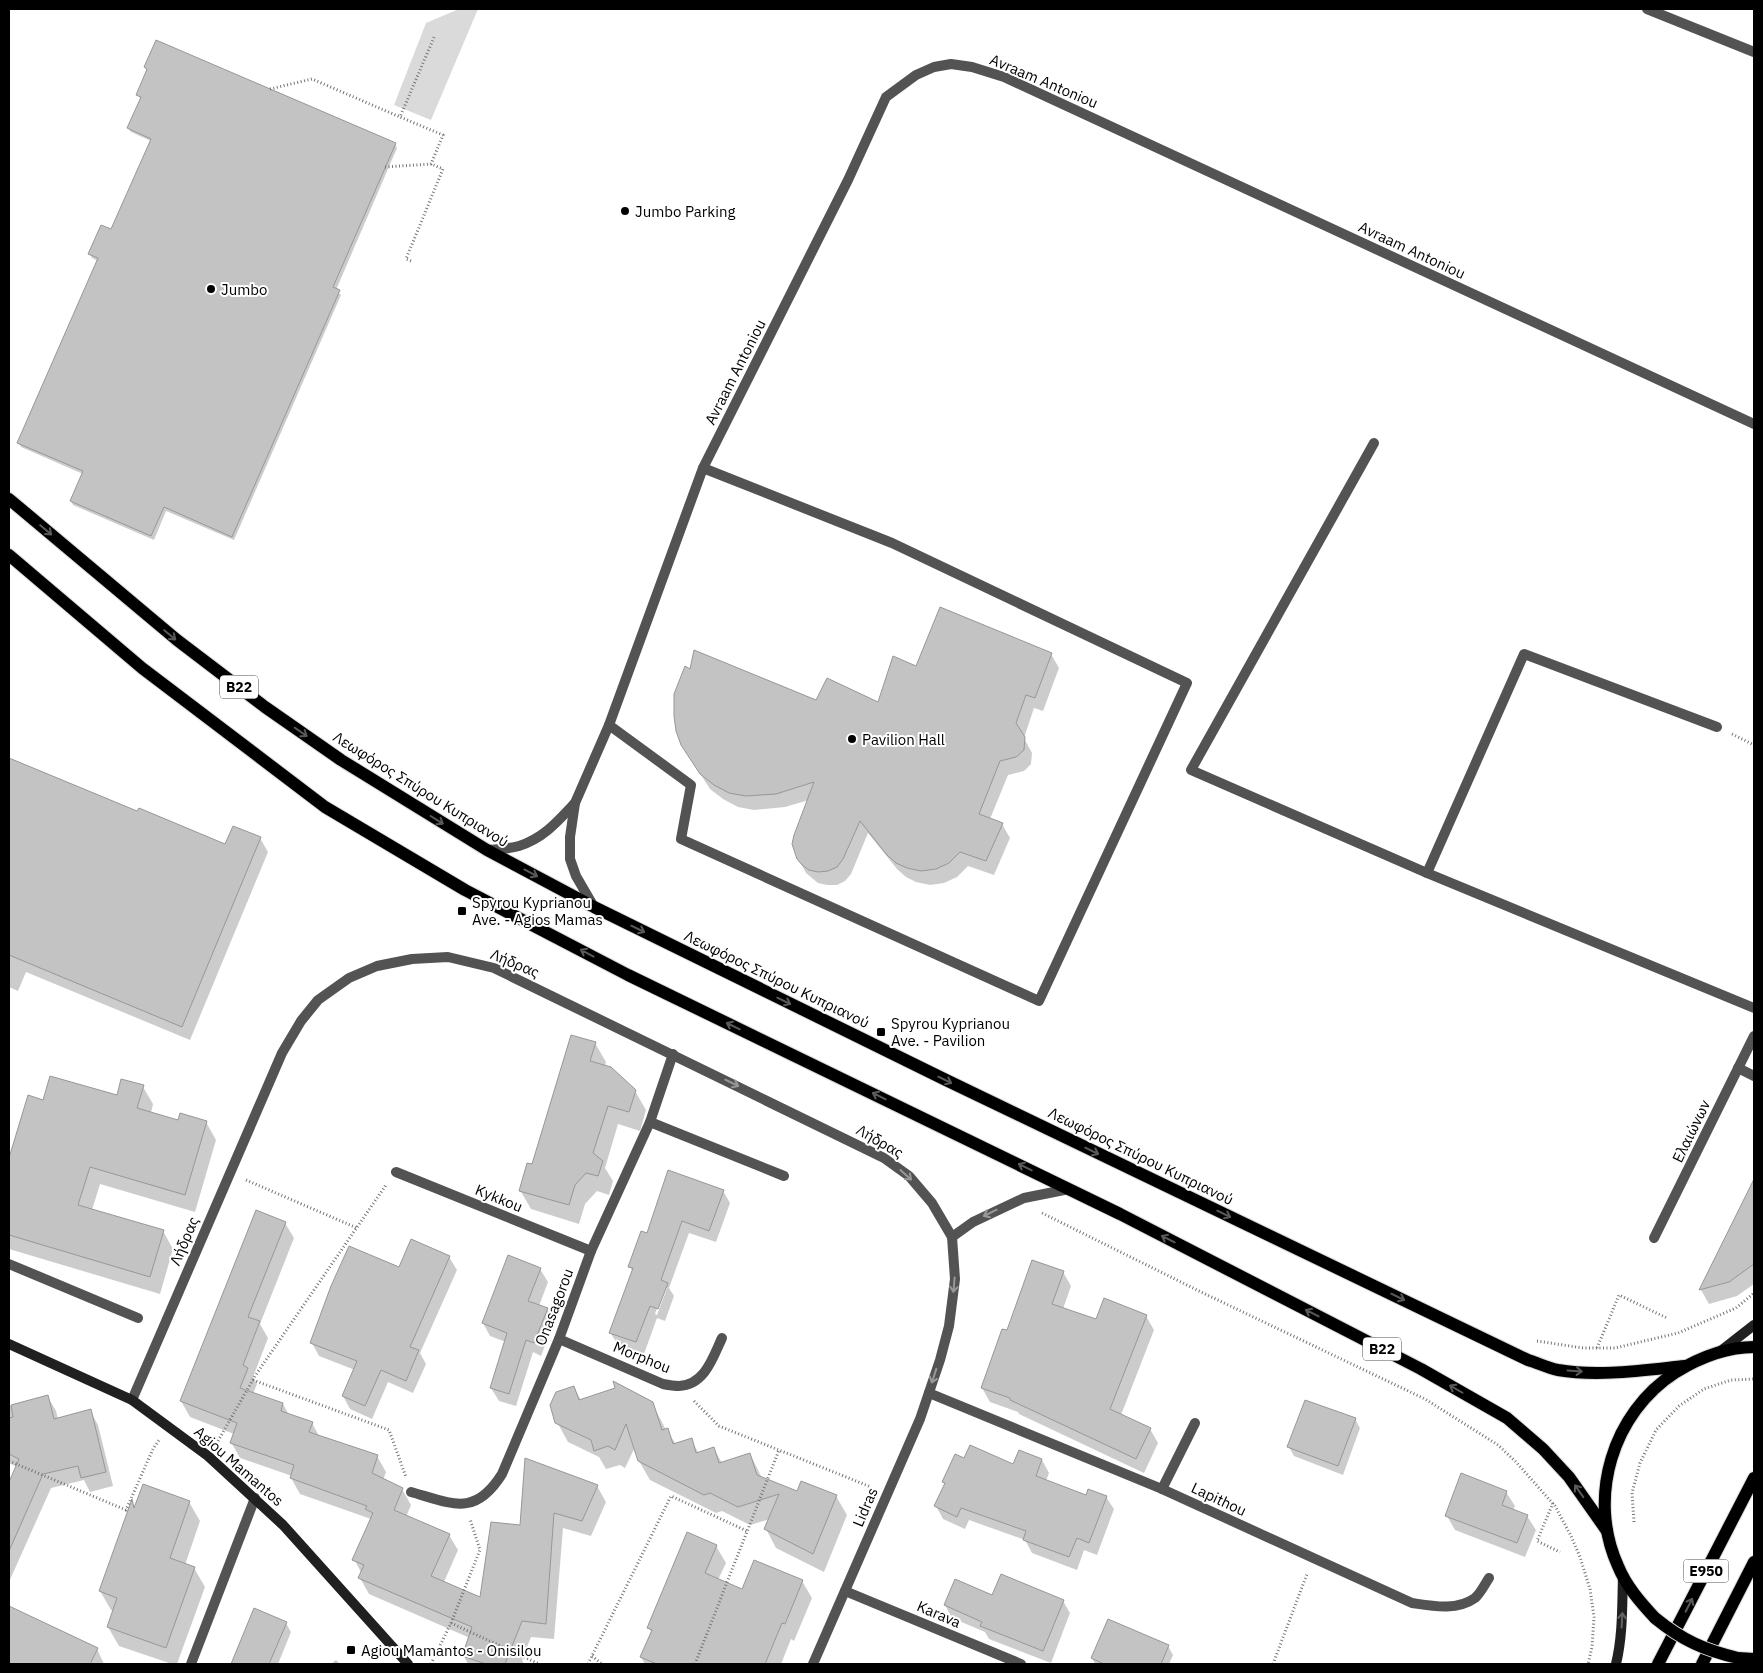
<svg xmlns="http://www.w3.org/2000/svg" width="1763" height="1673" viewBox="0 0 1763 1673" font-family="'IBM Plex Sans',sans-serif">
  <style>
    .green { fill: #dadada }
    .shadow { fill: #0003; fill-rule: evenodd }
    .building { fill: #c3c3c3; stroke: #979797 }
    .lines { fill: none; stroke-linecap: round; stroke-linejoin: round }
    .primary-casing { stroke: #dbdbdb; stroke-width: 14 }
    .path { stroke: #757575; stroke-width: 3; stroke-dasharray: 1 2.5; stroke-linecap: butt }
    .lane { stroke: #535353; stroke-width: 10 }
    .street { stroke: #535353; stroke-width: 10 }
    .secondary { stroke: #202020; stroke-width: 10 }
    .primary { stroke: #000; stroke-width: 12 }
    .primary-bridge-casing { stroke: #dbdbdb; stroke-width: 14; stroke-linecap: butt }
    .primary-bridge { stroke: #000; stroke-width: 12 }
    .oneway { stroke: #595959 }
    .oneway2 { stroke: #989898 }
    .oneway3 { stroke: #636363 }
    .poi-dot { fill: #000; stroke: #fff; stroke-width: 2 }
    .labels { text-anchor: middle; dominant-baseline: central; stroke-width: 4; stroke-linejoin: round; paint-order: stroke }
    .shield { fill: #fff; stroke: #4c4c4c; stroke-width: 1 }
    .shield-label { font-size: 14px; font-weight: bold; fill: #000 }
    .street-label { font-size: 15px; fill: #000; stroke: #fff }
    .poi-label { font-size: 15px; fill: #000; stroke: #fff; text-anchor: start }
  </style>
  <rect width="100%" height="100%" fill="#fff"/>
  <polygon class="green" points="459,9 478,9 431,120 394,105 426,23"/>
  <g class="shadow">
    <polygon points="145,67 395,144 397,148 336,290 341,295 234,540 166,511 154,540 73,505 71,501 83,474 21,447 19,443 98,261 92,258 90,254 112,231 151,141 131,132 128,128 141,99 137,95 147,71"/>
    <polygon points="1051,654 1059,668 1043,711 1034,708 1024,738 1032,753 1031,764 1024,771 1008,775 990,819 1002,824 1010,838 994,875 968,866 957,877 944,883 930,885 916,882 906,877 897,869 868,833 851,874 845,881 837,885 827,885 818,883 806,873 798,858 809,800 785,807 754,810 738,807 723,799 710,789 691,759 817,702 878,704 917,668"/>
    <polygon points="10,760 138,813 226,846 260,838 268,852 190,1040 26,972 18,991 9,987 9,835 11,825 9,824 9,764"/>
    <polygon points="595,1043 606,1062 605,1066 635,1091 646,1110 640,1131 618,1124 605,1168 613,1181 609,1195 597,1191 585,1204 579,1224 531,1209 520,1190"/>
    <polygon points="143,1087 153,1104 151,1113 179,1122 206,1122 216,1140 195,1212 100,1184 92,1210 163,1231 173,1249 160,1294 9,1249 9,1157 10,1157 44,1102 117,1097"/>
    <path d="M723,1191l7,12 -14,39 -27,-9 -20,55 5,8 -9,25 -8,-3 -13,36 -26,-9 -8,-13 23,-60 -3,-5 17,-32zM665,1286l2,2 -10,27 -2,-1z"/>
    <polygon points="1754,1202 1754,1284 1737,1296 1709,1304 1701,1290 1740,1210"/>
    <polygon points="285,1223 294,1238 260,1324 268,1338 253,1377 257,1384 253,1394 283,1404 289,1415 312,1423 319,1436 377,1456 386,1472 383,1480 402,1489 411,1505 406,1517 449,1535 458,1550 444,1582 481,1598 521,1526 597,1486 606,1502 591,1536 563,1528 554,1639 531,1637 522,1660 524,1664 468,1664 464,1656 470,1638 369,1594 360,1578 362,1574 354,1559 371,1519 300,1494 291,1478 292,1476 240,1458 231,1442 234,1434 190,1417 181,1401"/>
    <polygon points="449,1257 457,1270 420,1353 426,1364 413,1393 388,1382 372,1419 350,1409 343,1396 355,1370 319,1356 312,1343 399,1268"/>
    <polygon points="540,1269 548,1282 539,1306 547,1309 554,1322 541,1356 533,1352 516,1406 499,1401 491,1388 506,1342 490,1336 483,1323"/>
    <polygon points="1063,1272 1071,1286 1063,1309 1097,1321 1146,1316 1154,1330 1121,1415 1150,1429 1158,1443 1144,1473 1019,1414 1018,1412 990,1402 982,1388 1007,1332"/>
    <polygon points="574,1388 581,1400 652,1403 666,1430 676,1444 691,1439 699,1454 714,1449 722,1463 750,1454 762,1478 797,1493 836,1496 847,1515 824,1572 776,1548 766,1529 770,1519 750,1525 722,1511 716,1513 650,1480 639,1461 635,1447 625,1468 620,1465 606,1469 599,1457 568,1442 557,1422"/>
    <polygon points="48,1397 56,1411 58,1419 90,1411 98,1425 113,1486 90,1492 84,1480 51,1488 9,1582 9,1485 17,1467 9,1463 9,1406"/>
    <polygon points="1355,1419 1360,1428 1343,1475 1294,1456 1289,1447"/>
    <polygon points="964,1460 1014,1466 1042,1460 1049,1473 1046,1481 1087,1496 1106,1497 1114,1509 1097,1555 1084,1550 1077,1570 1032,1553 1025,1540 969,1520 965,1529 943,1519 936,1506 945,1485 943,1482"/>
    <polygon points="1506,1492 1515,1506 1513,1510 1527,1516 1536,1530 1525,1557 1455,1530 1447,1516"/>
    <polygon points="132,1502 136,1508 189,1502 200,1521 185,1565 194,1568 205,1587 177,1664 172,1664 119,1646 108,1627 114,1611 111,1610 100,1591"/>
    <polygon points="716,1546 726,1563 718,1580 743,1591 802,1581 812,1598 794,1641 791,1639 781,1664 645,1664 641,1657 652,1633 649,1628"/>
    <polygon points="993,1597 1063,1601 1070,1613 1051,1663 989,1639 985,1632 952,1618 945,1605"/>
    <polygon points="9,1608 97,1649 104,1664 9,1664"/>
    <polygon points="255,1610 286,1623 291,1632 278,1664 232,1664"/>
    <polygon points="1168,1646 1173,1655 1169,1664 1095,1664 1092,1658"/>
    <polygon points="336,1660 340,1664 331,1664"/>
  </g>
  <g class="building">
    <polygon points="156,40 396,143 333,287 340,290 232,537 164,507 151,536 70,501 83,471 17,443 98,258 88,254 101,225 111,229 151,139 127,128 141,97 136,95 147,69 144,67"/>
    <polygon points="940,607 1052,653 1035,698 1026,695 1016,723 1025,737 1024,750 1016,757 1000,761 979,814 1003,823 986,861 960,852 949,863 936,869 921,871 907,868 896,863 887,855 860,821 843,859 837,867 828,871 818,872 809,870 802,865 797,859 792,844 794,835 814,782 776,794 746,796 729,793 714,785 700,774 681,745 676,731 674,716 674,694 685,666 690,669 694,650 816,700 827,678 878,702 893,656 916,666"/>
    <polygon points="9,758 137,811 139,808 225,844 233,826 261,837 182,1027 9,955"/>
    <polygon points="571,1035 596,1042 590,1061 611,1067 636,1090 629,1112 608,1106 593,1153 603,1161 598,1176 586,1173 575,1185 569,1205 519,1191 527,1163 532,1164"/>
    <polygon points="50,1076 117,1095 121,1079 144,1085 137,1108 178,1120 180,1113 207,1121 185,1195 90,1167 78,1205 164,1230 150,1277 9,1235 9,1158 28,1095 43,1100"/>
    <polygon points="668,1170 724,1190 709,1231 682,1221 661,1280 668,1283 658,1309 650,1306 636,1342 609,1333 633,1268 628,1267 641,1231 647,1233"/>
    <polygon points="1754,1179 1754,1264 1729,1282 1699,1290"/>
    <polygon points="256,1210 286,1222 248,1317 260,1321 243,1365 248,1368 240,1388 283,1403 281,1411 313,1422 309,1432 378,1455 372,1473 403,1488 394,1510 450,1534 431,1576 480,1597 491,1522 520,1525 525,1458 598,1485 582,1521 554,1513 546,1624 522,1621 505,1664 486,1664 462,1656 472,1627 358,1578 364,1565 352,1560 373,1513 365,1509 367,1506 290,1478 294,1465 230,1443 237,1423 180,1401"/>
    <polygon points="411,1239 450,1256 410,1347 419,1350 406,1381 381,1370 365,1406 342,1396 357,1361 310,1343 331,1286 349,1246 399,1267"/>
    <polygon points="508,1255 541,1268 528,1301 548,1308 534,1343 526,1340 509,1394 490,1388 507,1333 482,1323"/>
    <polygon points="1032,1260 1064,1271 1052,1304 1096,1319 1104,1298 1147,1315 1110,1409 1151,1428 1136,1459 1010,1400 1010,1398 981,1388 1002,1329 1007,1330"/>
    <polygon points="613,1381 653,1402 662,1430 668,1428 673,1444 692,1438 696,1453 714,1447 719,1463 750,1453 757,1475 797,1491 801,1481 837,1495 813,1554 764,1529 779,1494 738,1507 710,1493 704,1495 638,1461 626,1424 615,1450 608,1446 594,1451 591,1440 555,1423 550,1405 556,1392 574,1386 579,1400 615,1388"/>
    <polygon points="48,1395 54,1419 91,1409 106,1472 81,1478 78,1466 43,1474 9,1551 9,1482 19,1459 9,1454 9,1418 13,1417 11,1405"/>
    <polygon points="1305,1400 1356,1418 1338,1466 1287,1447"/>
    <polygon points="970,1445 1013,1464 1019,1450 1042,1459 1036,1476 1086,1495 1088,1489 1107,1496 1089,1543 1077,1538 1069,1557 1023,1540 1026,1531 961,1508 957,1517 934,1506 945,1483 942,1482 955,1454 964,1458"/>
    <polygon points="1461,1473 1507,1491 1502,1505 1528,1515 1517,1543 1445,1516"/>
    <polygon points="143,1484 190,1501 170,1558 195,1567 166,1648 107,1627 117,1598 99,1591 132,1499 134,1508"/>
    <polygon points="687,1532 717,1545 705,1573 742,1589 754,1560 803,1580 785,1624 782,1623 765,1664 657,1664 640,1657 652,1630 647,1628"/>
    <polygon points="1001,1574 1064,1600 1043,1651 980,1626 982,1622 944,1605 955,1579 992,1595"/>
    <polygon points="9,1606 98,1648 90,1664 9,1664"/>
    <polygon points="254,1608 287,1622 269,1664 231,1664"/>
    <polygon points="1108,1619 1169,1645 1161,1664 1104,1664 1091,1658"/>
  </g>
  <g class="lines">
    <defs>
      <g id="primary">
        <path d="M9,499l168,141 88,67 76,53 146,90 107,57 352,173 582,280c10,3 20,8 30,10 40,7 87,0 127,-4"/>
        <polyline points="9,555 142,668 325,807 465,890 628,975 1120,1214 1421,1369 1507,1418 1543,1449 1569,1477 1607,1531"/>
        <path d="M1655,1618c-14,-15 -29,-32 -37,-52 -31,-68 -6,-153 58,-194 23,-14 51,-25 78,-25"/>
        <polyline points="1738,1658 1754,1659"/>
        <polyline points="1658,1664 1754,1478"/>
        <polyline points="1702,1664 1754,1562"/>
      </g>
    </defs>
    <use href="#primary" class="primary-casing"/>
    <g class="path">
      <polyline points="270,89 312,79 400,117"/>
      <polyline points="385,167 431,164 443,135 400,117 435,35"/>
      <polyline points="411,261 406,259 443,169 431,164"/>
      <polyline points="1732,734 1754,745"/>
      <polyline points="246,1180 357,1228"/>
      <polyline points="1042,1213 1201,1292 1425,1399 1498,1445 1516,1462 1555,1506 1571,1536 1580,1557 1590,1589 1594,1617 1592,1647 1588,1664"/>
      <polyline points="1537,1341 1583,1348 1615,1348 1678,1333 1736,1308 1754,1293"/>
      <polyline points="1597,1348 1619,1295 1667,1318"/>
      <polyline points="253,1380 389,1430 406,1477"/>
      <polyline points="694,1401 719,1426 871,1487"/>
      <polyline points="218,1441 255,1376 386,1185"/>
      <polyline points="9,1461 126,1510 153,1449 159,1440"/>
      <polyline points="1553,1503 1537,1541 1560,1552"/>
      <polyline points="1634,1522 1632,1493 1640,1463 1656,1430 1679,1406 1704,1389 1731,1380 1754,1379"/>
      <polyline points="451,1623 539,1664"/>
      <polyline points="592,1656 602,1664"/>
      <polyline points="431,1664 451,1623 480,1550 470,1519"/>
      <polyline points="588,1664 671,1496 747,1531"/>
      <polyline points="695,1664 779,1450"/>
      <polyline points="1273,1664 1307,1574"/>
    </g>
    <g class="lane">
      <polyline points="609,725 691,785 681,839 1039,1001 1187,683 892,543 703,468"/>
      <polyline points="1738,1068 1754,1076"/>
      <polyline points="650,1122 784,1176"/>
      <polyline points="9,1264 138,1318"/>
      <polyline points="1162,1489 1195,1423"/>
    </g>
    <g class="street">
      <polyline points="1647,9 1754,52"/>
      <polyline points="1374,443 1191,770 1427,873 1754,1008"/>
      <path d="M487,850c11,-1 22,-1 32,-4 25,-8 39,-25 56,-43"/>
      <polyline points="1427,873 1524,654 1717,727"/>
      <polyline points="594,907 576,876 570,859 570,837 575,803 609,725 703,468 848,180 886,97 916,75 934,67 951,64 972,67 1004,77 1754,424"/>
      <polyline points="396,1172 591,1251"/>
      <polyline points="952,1237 973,1222 1024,1198 1069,1189"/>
      <polyline points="1654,1238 1754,1036"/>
      <path d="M559,1339l104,45c5,1 11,2 16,2 26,-1 34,-29 43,-48"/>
      <path d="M929,1393l233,96 250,114c20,3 45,8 63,-5 5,-4 10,-14 14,-20"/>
      <polyline points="132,1400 282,1053 301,1021 318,1000 349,978 377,966 412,959 448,957 494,968 884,1158 909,1176 932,1203 952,1237 955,1279 949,1326 940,1360 920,1419 813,1664"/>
      <path d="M411,1492c42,12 64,25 91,-18l57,-135 32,-88 59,-129 23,-68"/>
      <polyline points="845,1591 1021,1664"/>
      <polyline points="191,1664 255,1498"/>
    </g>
    <g class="secondary">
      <polyline points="9,1344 132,1400 208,1456 283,1525 408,1664"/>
      <polyline points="1722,1350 1754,1325"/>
      <path d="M1616,1664c7,-29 6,-59 7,-88"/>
    </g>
    <use href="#primary" class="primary"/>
    <defs>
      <path id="primary-bridge" d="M1655,1618c27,22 49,32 83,40"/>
    </defs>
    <use href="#primary-bridge" class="primary-bridge-casing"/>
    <use href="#primary-bridge" class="primary-bridge"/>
  </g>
  <defs><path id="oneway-shaft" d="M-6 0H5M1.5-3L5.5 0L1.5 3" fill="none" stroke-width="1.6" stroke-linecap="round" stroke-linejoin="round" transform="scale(1.25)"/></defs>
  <g class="oneway">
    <use href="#oneway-shaft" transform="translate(46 530) rotate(40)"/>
    <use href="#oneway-shaft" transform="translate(170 635) rotate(40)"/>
    <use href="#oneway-shaft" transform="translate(301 732) rotate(35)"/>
    <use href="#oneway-shaft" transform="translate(437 820) rotate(32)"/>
    <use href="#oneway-shaft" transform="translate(531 873) rotate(28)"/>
    <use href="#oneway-shaft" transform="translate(638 929) rotate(26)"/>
    <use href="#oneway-shaft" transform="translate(587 953) rotate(-152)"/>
    <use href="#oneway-shaft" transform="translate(784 1001) rotate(26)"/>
    <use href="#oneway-shaft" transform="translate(733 1026) rotate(-154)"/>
    <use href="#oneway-shaft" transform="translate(945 1080) rotate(26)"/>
    <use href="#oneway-shaft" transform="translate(879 1096) rotate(-154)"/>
    <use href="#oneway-shaft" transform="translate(1092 1151) rotate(26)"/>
    <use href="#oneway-shaft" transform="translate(1025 1167) rotate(-154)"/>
    <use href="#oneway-shaft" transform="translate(1224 1214) rotate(26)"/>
    <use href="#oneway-shaft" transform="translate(1168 1239) rotate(-153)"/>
    <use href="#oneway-shaft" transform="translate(1398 1297) rotate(26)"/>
    <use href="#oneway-shaft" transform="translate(1312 1313) rotate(-153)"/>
    <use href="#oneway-shaft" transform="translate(1575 1371) rotate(4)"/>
    <use href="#oneway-shaft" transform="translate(1456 1389) rotate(-150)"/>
    <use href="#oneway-shaft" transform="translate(1579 1491) rotate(-125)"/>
    <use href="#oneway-shaft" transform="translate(1689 1605) rotate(-63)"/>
  </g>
  <g class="oneway2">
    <use href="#oneway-shaft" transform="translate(732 1083) rotate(26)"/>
    <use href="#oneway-shaft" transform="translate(906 1175) rotate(42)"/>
    <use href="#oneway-shaft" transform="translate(990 1213) rotate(154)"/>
    <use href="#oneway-shaft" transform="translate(954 1285) rotate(95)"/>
    <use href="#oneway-shaft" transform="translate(934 1376) rotate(108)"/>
  </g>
  <use class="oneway3" href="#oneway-shaft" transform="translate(1622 1620) rotate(-87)"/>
  <g class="poi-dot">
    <circle cx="625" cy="211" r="5"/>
    <circle cx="211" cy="289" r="5"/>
    <circle cx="852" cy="739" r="5"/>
    <rect x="457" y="906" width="10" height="10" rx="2.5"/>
    <rect x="876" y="1027" width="10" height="10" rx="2.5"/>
    <rect x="346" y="1645" width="10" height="10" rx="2.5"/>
  </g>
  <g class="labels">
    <g class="shield">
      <rect x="220" y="675.5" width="38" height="23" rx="4"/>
      <rect x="1363" y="1337.5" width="38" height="23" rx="4"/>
      <rect x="1683.5" y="1559.5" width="45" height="23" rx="4"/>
    </g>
    <g class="shield-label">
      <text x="239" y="687">B22</text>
      <text x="1382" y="1349">B22</text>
      <text x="1706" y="1571">E950</text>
    </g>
    <g class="street-label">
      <text transform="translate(1044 81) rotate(23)">Avraam Antoniou</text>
      <text transform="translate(1412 250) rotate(25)">Avraam Antoniou</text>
      <text transform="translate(735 372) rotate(-63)">Avraam Antoniou</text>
      <text transform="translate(421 789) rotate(32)">Λεωφόρος Σπύρου Κυπριανού</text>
      <text transform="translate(515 963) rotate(23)">Λήδρας</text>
      <text transform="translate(777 979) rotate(26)">Λεωφόρος Σπύρου Κυπριανού</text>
      <text transform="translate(1691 1131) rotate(-64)">Ελαιώνων</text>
      <text transform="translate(880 1141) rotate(30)">Λήδρας</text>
      <text transform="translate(1141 1156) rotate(26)">Λεωφόρος Σπύρου Κυπριανού</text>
      <text transform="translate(499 1198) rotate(22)">Kykkou</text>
      <text transform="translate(184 1241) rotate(-67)">Λήδρας</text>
      <text transform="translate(554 1307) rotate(-69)">Onasagorou</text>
      <text transform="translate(642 1357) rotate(22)">Morphou</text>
      <text transform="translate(239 1466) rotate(41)">Agiou Mamantos</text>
      <text transform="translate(1219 1499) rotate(25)">Lapithou</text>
      <text transform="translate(865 1507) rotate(-67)">Lidras</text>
      <text transform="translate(939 1614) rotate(23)">Karava</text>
    </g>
    <g class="poi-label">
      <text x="635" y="211">Jumbo Parking</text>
      <text x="221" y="289">Jumbo</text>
      <text x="862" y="739">Pavilion Hall</text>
      <text x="472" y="902">Spyrou Kyprianou<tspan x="472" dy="17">Ave. - Agios Mamas</tspan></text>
      <text x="891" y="1023">Spyrou Kyprianou<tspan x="891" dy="17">Ave. - Pavilion</tspan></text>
      <text x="361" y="1650">Agiou Mamantos - Onisilou</text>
    </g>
  </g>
  <rect width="1763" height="1673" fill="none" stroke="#000000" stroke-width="20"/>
</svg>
